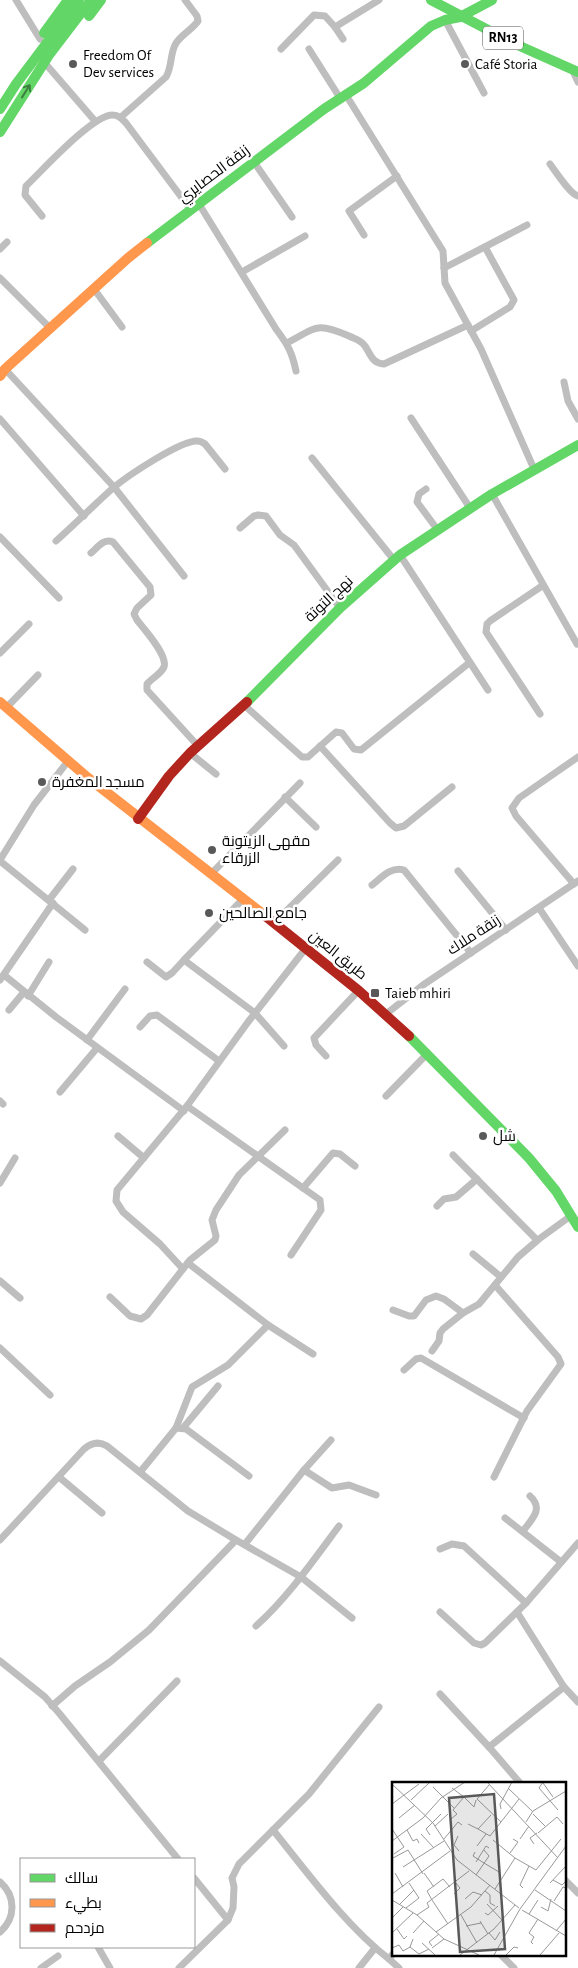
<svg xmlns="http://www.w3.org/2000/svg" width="578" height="1968" viewBox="0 0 578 1968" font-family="'Alegreya Sans',Cairo,sans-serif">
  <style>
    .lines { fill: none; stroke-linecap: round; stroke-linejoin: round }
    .street { stroke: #bebebe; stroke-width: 7 }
    .fast { stroke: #63d668; stroke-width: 10 }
    .slow { stroke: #ff974d; stroke-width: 10 }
    .jam { stroke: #b3261e; stroke-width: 10 }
    .oneway { stroke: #3b803e }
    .poi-dot { fill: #595959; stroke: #fff; stroke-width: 2 }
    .labels { text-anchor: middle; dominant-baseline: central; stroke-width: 5; stroke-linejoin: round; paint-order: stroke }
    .shield { fill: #fff; stroke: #4c4c4c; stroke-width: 1 }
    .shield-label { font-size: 14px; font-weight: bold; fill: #000 }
    .poi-label { font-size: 15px; fill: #000; stroke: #fff; text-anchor: start }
    .street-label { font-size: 15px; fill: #000; stroke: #fff }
    .inset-road { fill: none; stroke: #999; stroke-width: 1 }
    .view { fill: #595959; fill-opacity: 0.15; stroke: #595959; stroke-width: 2.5 }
    .inset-edge { fill: none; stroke: #000; stroke-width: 2.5 }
  </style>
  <rect width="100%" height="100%" fill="#fff"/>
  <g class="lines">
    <g class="street">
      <polyline points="16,0 40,39"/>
      <polyline points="445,20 484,93"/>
      <polyline points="343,39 335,27 379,0"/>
      <polyline points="281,49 314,15 325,16 335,27"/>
      <polyline points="309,49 340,98"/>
      <polyline points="44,62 95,121"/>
      <polyline points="572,69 578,82"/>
      <polyline points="346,95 443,251 445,283 481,349 534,469"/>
      <path d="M121,117l45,-40c6,-10 4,-22 9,-32 4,-9 17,-15 23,-24l-1,-5 -12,-16"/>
      <polyline points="254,162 292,217"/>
      <path d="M550,164c6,8 20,30 28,32"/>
      <path d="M199,204l77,125c12,16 16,23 20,42"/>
      <path d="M42,216l-17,-21 1,-9c16,-15 67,-72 87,-71 6,0 9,4 13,8l65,87"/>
      <polyline points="364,235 349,211 397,176"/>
      <polyline points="0,249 7,242"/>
      <polyline points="444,268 527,225"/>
      <polyline points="242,272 305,236"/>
      <polyline points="0,278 51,329"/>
      <polyline points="94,289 122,327"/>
      <polyline points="471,331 510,307 514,300 485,247"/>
      <path d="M287,343c30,-16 29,-21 62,-7 6,3 12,4 16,10 6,9 7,17 19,18l84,-39"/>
      <polyline points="5,369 114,487 184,576"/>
      <polyline points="564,382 568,401 578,419"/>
      <polyline points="411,418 470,508"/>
      <polyline points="0,419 84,516"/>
      <polyline points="312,458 394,560"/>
      <polyline points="426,489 419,494 417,502 437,529"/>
      <polyline points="492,494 577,644"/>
      <polyline points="240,528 254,516 258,515 266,516 280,535 294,545 340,608"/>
      <polyline points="0,537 59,598"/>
      <path d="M56,541c19,-17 38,-36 57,-53 13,-11 69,-49 85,-47 3,0 4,1 7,3l20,25"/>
      <path d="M91,553c7,-6 13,-15 22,-11l37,45 1,8 -14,13 -3,6 3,6c7,9 31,35 27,47 -3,7 -12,11 -17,17v6l51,56"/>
      <polyline points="400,555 488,690"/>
      <polyline points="0,653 29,624"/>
      <polyline points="244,705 302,757 308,757 336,732 342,733 354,749 361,750 469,663"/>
      <polyline points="6,708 38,675"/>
      <polyline points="540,714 486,632 487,624 490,621 542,586"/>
      <polyline points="320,746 390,823 396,828 404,826 452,787"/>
      <polyline points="190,753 216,774"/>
      <polyline points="285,797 316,827"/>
      <polyline points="0,860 34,805 68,761"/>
      <polyline points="0,861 85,930"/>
      <polyline points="458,871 506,930"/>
      <polyline points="211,874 300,783"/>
      <polyline points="574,884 516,816 512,808 519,798 578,757"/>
      <path d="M372,885c9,-7 19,-19 32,-15l67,83"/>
      <polyline points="49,900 73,869"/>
      <polyline points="539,908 578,966"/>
      <polyline points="274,923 338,860"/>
      <polyline points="184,960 243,899"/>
      <polyline points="147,962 166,977 172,973 184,960 255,1013 284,1046"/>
      <polyline points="4,975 56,1017 184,1111"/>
      <polyline points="0,980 53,903"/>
      <polyline points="28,996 49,962"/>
      <polyline points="9,1010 24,992"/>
      <polyline points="386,1014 423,985 578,881"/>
      <polyline points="140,1027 150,1016 157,1015 219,1061"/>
      <polyline points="87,1040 125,989"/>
      <polyline points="326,1056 316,1045 314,1038 359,990"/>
      <polyline points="60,1092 97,1048"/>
      <polyline points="386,1096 427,1054"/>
      <polyline points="0,1101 3,1104"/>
      <polyline points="187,1106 320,1200 321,1210 291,1255"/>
      <polyline points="118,1136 144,1158"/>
      <polyline points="453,1155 537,1240"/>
      <polyline points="0,1183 15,1158"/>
      <polyline points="303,1188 333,1153 340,1154 355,1166"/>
      <polyline points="437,1206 444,1199 456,1197 477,1179"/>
      <polyline points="473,1254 501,1277"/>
      <polyline points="188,1263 268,1325 313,1354"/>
      <polyline points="183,1269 160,1244 123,1212 116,1201 117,1190 187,1106 248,1022 306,948"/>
      <polyline points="0,1281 20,1298"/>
      <polyline points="110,1297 130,1316 141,1319 147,1315 190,1260 215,1240 216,1236 212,1220 216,1210 239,1175 285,1130"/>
      <polyline points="393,1310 409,1316 414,1316 426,1300 436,1296 444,1299 463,1313"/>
      <polyline points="0,1348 50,1395"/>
      <polyline points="432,1351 439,1341 440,1333 443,1329 463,1313 479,1304 518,1257 539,1239 572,1215"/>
      <polyline points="404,1370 416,1359 421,1358 524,1418"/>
      <polyline points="176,1428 186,1429 249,1476"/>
      <polyline points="183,1428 218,1386"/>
      <polyline points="304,1470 332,1488 349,1485 376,1495"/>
      <polyline points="141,1471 176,1428 192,1387 228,1365 268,1325"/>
      <polyline points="59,1477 102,1513"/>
      <polyline points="494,1477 527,1411 561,1364 558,1357 495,1285"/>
      <polyline points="505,1518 561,1562"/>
      <path d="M523,1531c9,-12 21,-22 7,-35"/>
      <path d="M0,1540l84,-91c7,-6 15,-8 23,-3l81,65 48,29"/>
      <polyline points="245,1544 304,1470 331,1440"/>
      <polyline points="440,1549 452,1544 464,1546 526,1603"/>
      <polyline points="440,1612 474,1643 481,1645 485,1643 526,1603 578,1543"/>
      <polyline points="517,1612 564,1687 578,1702"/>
      <path d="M256,1626c32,-29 57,-65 83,-100"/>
      <polyline points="0,1661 45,1697 59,1713 178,1859"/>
      <polyline points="440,1694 489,1747"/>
      <polyline points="52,1706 75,1686 110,1662 149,1630 236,1540 301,1577 352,1618"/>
      <polyline points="99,1761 177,1681"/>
      <polyline points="520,1783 489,1747 564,1687"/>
      <polyline points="273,1830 309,1794 379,1707"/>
      <polyline points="564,1879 578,1893"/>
      <path d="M0,1882c16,14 16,36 0,50"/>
      <path d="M228,1920l5,-12 1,-21 -2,-9 7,-14 34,-34c34,42 73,96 116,129l4,-5"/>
      <polyline points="98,1947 110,1968"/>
      <polyline points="500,1954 514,1968"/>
      <polyline points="389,1959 399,1968"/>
      <polyline points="41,1968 58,1956"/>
      <polyline points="179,1968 228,1920 194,1878"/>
      <polyline points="359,1968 375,1948"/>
    </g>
    <g class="fast">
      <polyline points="431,0 513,43 578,72"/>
      <polyline points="89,16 101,0"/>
      <polyline points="44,33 68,0"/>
      <polyline points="0,109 16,84 79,0"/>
      <polyline points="0,132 49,55 91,0"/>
      <polyline points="147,243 324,109 364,83 431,26 445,20 460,17 492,0"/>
      <polyline points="247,702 340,608 400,555 492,494 578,445"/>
      <polyline points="409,1036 529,1158 556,1191 578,1227"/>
    </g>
    <g class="slow">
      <polyline points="0,376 5,369 128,258 147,243"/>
      <polyline points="0,702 87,777 263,914"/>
    </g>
    <g class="jam">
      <polyline points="138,819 169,776 190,753 247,702"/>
      <polyline points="263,914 359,991 409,1036"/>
    </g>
  </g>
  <defs><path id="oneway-shaft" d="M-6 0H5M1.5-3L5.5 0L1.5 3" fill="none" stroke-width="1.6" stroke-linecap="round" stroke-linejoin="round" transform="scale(1.25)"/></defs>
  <use class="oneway" href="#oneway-shaft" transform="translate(26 91) rotate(-58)"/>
  <g class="poi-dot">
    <circle cx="73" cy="64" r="5"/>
    <circle cx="465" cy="64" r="5"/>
    <circle cx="42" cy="782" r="5"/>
    <circle cx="212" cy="850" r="5"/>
    <circle cx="209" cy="913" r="5"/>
    <rect x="370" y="988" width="10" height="10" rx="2.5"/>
    <circle cx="483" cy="1136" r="5"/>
  </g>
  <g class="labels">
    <rect class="shield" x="483" y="26.5" width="40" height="23" rx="4"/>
    <g class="shield-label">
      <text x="503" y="38">RN13</text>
    </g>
    <g class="poi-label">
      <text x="83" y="55">Freedom Of<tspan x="83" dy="17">Dev services</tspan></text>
      <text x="475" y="64">Café Storia</text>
      <text x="52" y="782">مسجد المغفرة</text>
      <text x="222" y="841">مقهى الزيتونة<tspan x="222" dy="17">الزرقاء</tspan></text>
      <text x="219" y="913">جامع الصالحين</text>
      <text x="385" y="993">Taieb mhiri</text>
      <text x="493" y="1136">شل</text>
    </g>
    <g class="street-label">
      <text transform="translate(214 174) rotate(-37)">زنقة الحصايري</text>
      <text transform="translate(329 599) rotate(-43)">نهج التوتة</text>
      <text transform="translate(474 935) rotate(-33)">زنقة ملاك</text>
      <text transform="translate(338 955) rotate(39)">طريق العين</text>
    </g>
  </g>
  <g transform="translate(392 1782)">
    <rect width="174" height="174" fill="#fff"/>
    <path class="inset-road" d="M95,0l71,76M151,0l-4,6 19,22M151,1l10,14M0,2l41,39 24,37 62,48M97,3l-12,14 24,23 18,-23M41,5l21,21M60,6l12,9M117,7l24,23M19,18l19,-18M0,22l27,-20M109,27l-1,-5 12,-22M141,32l12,12M7,36l16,-13M59,37l6,-5 -4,-4 11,-13 10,10 2,-7M134,40l7,-11 33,-20M76,42l10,5 13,-14M43,44l13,-12M0,47l12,18 -10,7M86,47l12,7 11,-14M15,48l6,11 4,-2 2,4M146,51l19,-16 6,7M29,52l13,14M38,53l-4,-6 15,-15M66,54l-4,9 5,6M52,57l14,-17 4,3M128,57l9,-13M101,58l22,18M0,59l31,-23 18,-20 24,-16M142,62l-4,-6 7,-5M85,64l9,-12M83,70l-2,4 11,7M118,71l8,-11 -5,-3M1,76l15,-8 15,24M84,80l10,-16 3,2M92,81l15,9M11,85l41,-26M3,91l8,14M32,91l10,14M84,93l13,-19 -5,-6M161,98l9,5 4,-4M158,101l15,-16M131,106l-3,-3 9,-19M103,107l20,-31 21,12 25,-31M143,108l31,21M93,109l5,4v8l5,3M0,112l58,-43M62,112l6,-6 -5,-6M73,117l8,-7 9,3M0,118l25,15 27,24 35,16M40,118l-5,-9 16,-12 7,8M40,118l16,24M162,119l9,-14 3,1M8,122l14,-14M95,122l15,16M149,125l7,4 3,-12M14,126l13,-10 -10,-15M130,128l44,26M93,131l3,2 10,-9M137,132l9,-14M25,133l12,-8 -2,-4 42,-32M69,133l16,28M0,136l11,-11M88,139l8,13M74,144l15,-3M5,147l7,10 3,-3M164,149l10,-12M44,150l35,-25 19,-22M0,151l21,-20M21,151l11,-12M97,151l6,7 5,-8M30,161l13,12M141,162l-2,-2 3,-5 -5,-4 9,-14M40,164l-3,-4 10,-8M18,165l9,7 10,-5M0,166l7,-3 4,6 7,-4 3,-8M40,166l12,-9M68,173l34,-26 21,-24M102,173l26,-46 46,-63M114,173l8,-8 4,1M148,173l19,-22"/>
    <path class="view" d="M102,12l11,155 -45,3 -11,-154z"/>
    <rect width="174" height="174" class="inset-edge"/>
  </g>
  <rect x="20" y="1858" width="175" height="90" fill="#ffffff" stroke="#999999"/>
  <rect x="30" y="1874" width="25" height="8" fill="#63d668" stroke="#999999"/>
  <text x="65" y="1883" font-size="15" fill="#000000">سالك</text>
  <rect x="30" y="1899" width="25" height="8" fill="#ff974d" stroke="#999999"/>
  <text x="65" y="1908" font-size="15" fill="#000000">بطيء</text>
  <rect x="30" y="1924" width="25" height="8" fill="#b3261e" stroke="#999999"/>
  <text x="65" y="1933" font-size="15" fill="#000000">مزدحم</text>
</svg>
